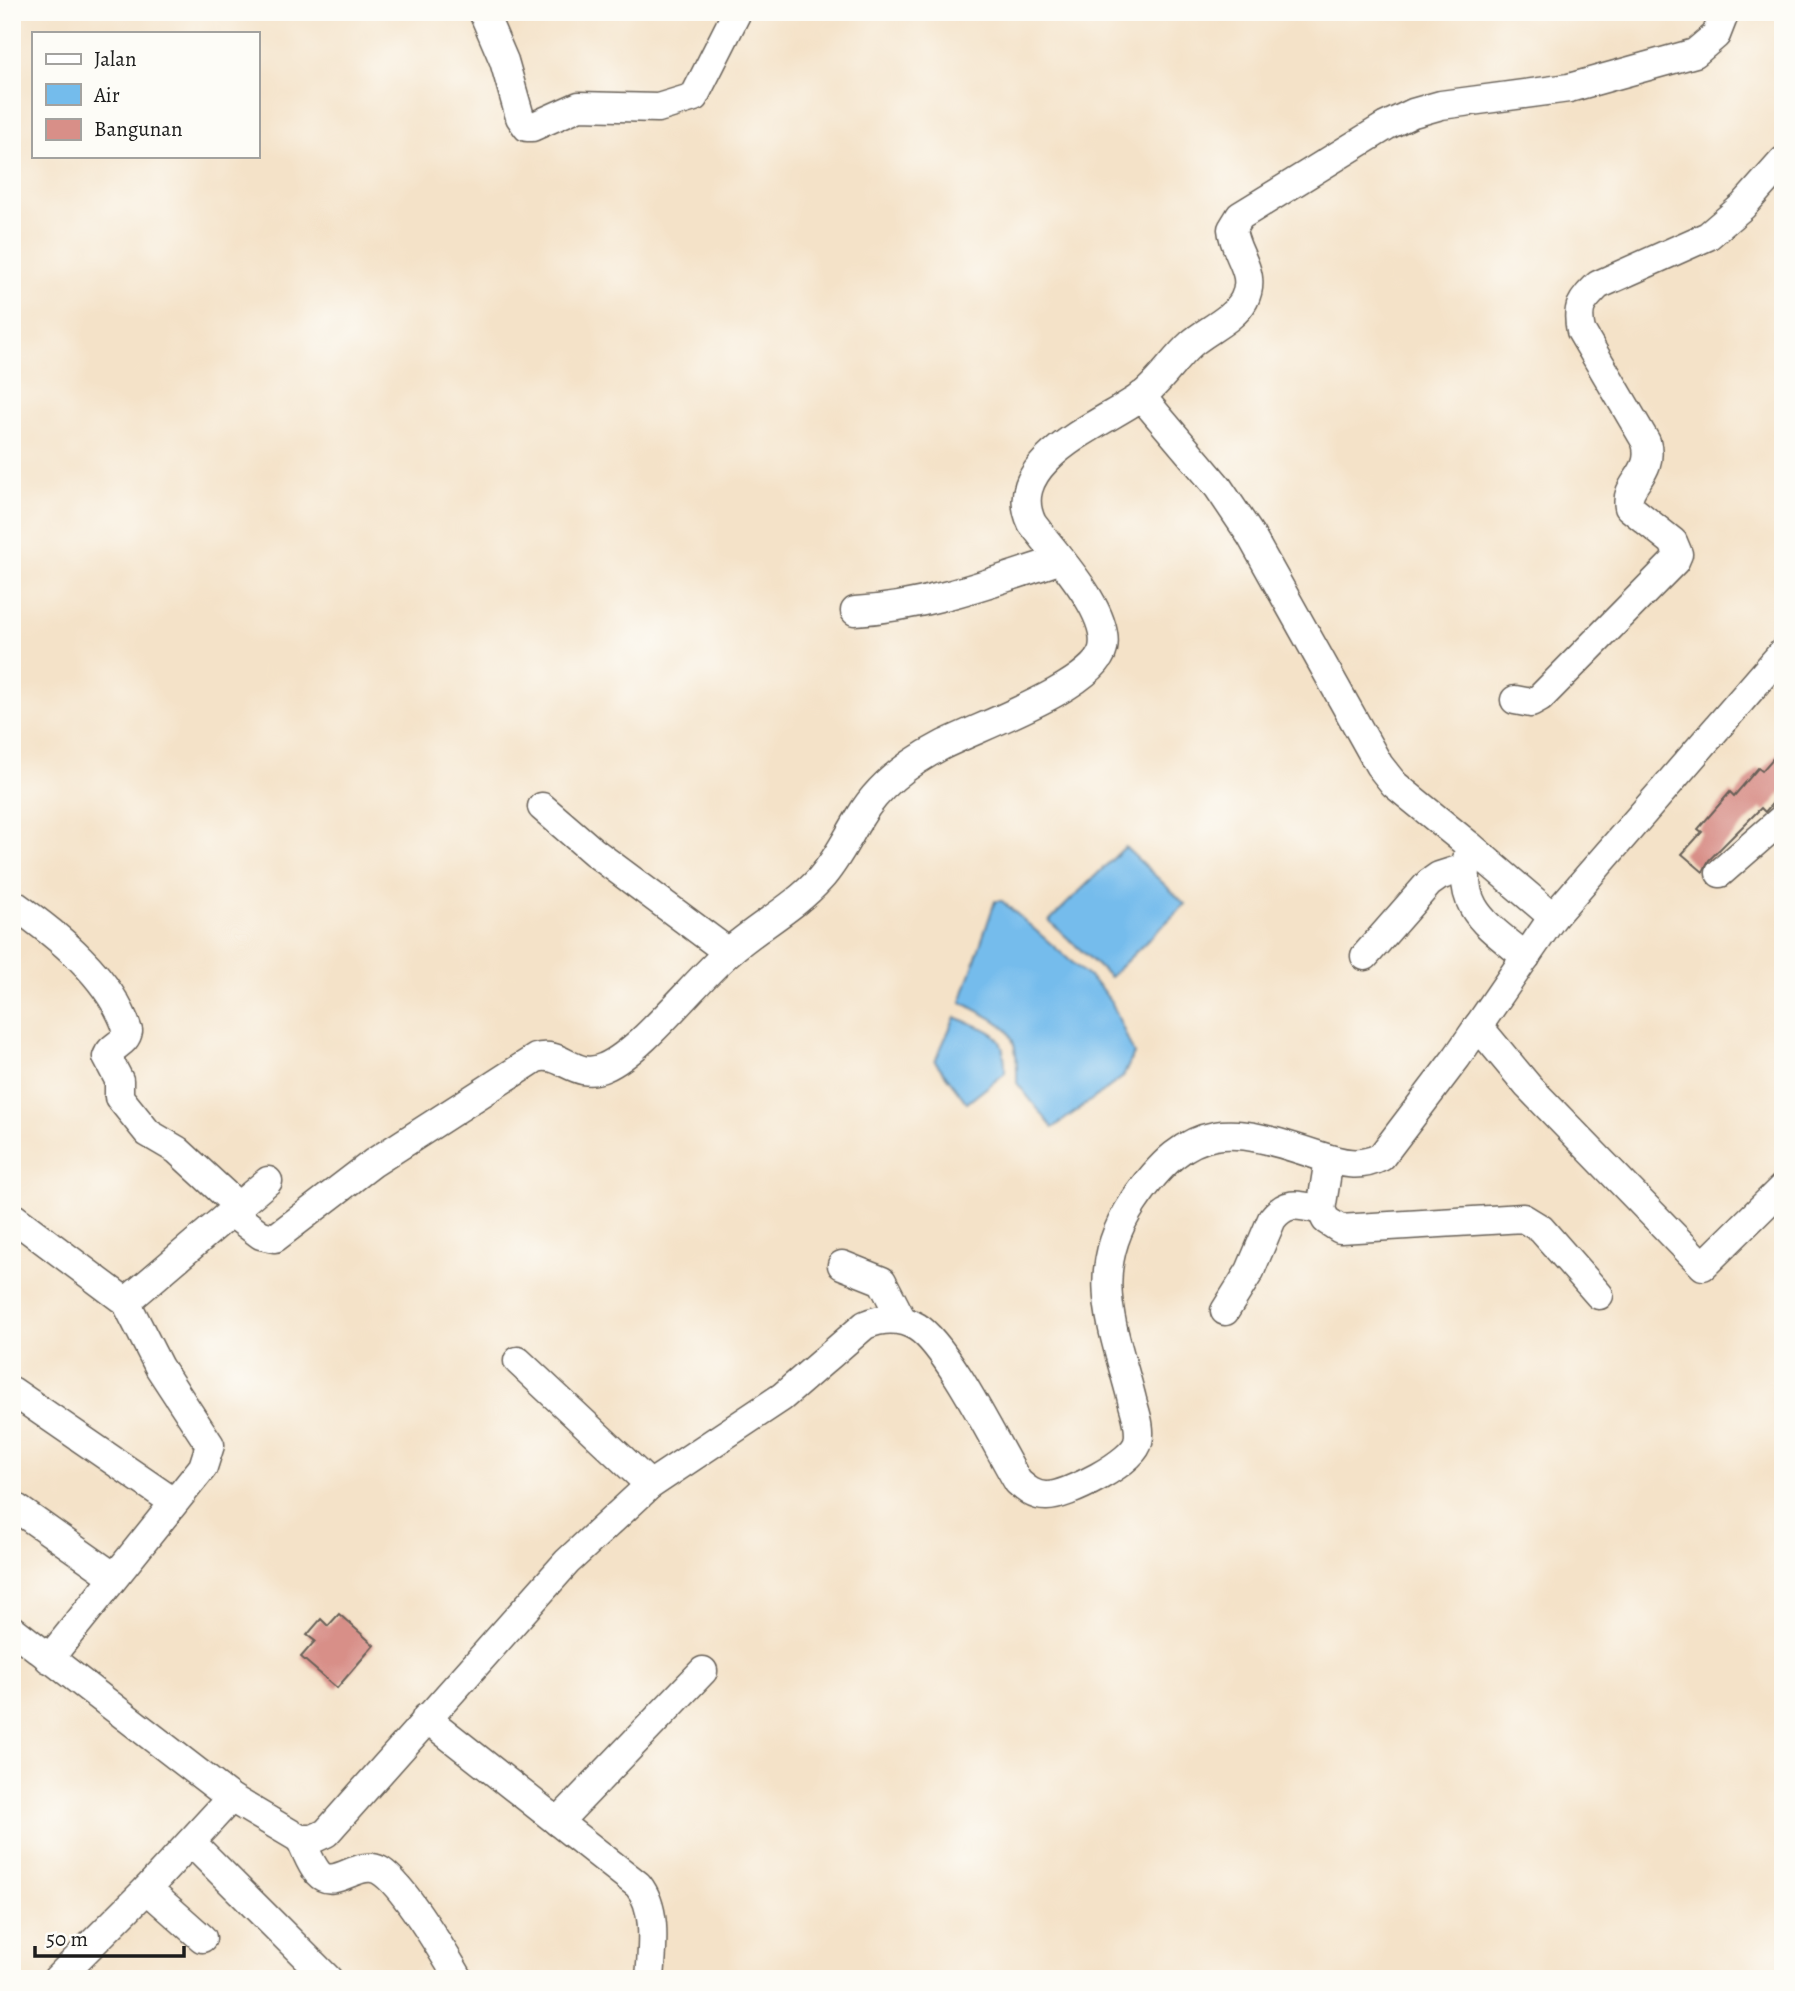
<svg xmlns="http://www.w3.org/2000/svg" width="1795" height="1991" viewBox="0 0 1795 1991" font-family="Alegreya,serif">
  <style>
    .water { fill: #74bcec; stroke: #486c84; stroke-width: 2 }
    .building { fill: #d88f88 }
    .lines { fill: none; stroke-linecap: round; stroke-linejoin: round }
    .minor-casing { stroke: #686158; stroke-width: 31 }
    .minor { stroke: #fff; stroke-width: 28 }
  </style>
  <rect width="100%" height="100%" fill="#fdfcf7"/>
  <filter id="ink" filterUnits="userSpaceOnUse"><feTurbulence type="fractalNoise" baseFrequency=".0143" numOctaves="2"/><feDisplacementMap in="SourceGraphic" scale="14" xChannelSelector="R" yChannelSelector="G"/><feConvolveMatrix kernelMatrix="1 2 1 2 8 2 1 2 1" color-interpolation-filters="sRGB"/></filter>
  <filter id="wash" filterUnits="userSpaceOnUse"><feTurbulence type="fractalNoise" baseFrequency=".00686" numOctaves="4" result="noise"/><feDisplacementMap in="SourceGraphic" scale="28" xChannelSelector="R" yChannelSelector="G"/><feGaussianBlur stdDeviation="1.57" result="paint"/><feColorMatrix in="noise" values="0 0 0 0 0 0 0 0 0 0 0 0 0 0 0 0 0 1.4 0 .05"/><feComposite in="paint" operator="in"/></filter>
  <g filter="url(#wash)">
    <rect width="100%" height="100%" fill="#f4e2c8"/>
    <g class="water">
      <polygon points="1125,847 1185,904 1110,977 1049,921"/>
      <path d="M995,901h7l97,85 13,17 22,51 -11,23 -70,51 -36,-45c1,-57 -9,-56 -56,-81z"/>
      <path d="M955,1017c36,15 51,13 50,56l-38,30 -32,-42z"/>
    </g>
    <g id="blocks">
      <g class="building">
        <polygon points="1783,747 1783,791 1765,812 1761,808 1709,860 1703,872 1682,854 1702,832 1698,829 1730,792 1734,796 1758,768 1762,771"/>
        <polygon points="339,1614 374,1645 337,1688 301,1657 315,1641 307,1635 321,1619 328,1626"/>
      </g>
    </g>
  </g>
  <g filter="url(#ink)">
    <use href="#blocks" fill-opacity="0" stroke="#686158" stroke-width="2"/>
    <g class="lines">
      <defs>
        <g id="minor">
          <polyline points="483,12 504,61 520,117 527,127 532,127 579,106 658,108 694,97 737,12"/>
          <path d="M1141,396l77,91 33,49 128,229 15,19 76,62c-16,60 13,76 56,111"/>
          <path d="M855,611c71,-4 137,-29 204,-51"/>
          <path d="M1515,700l16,3 9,-5 135,-137 3,-7 -5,-12 -44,-35c-5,-25 26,-32 17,-65l-65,-111c-5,-24 0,-29 17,-46l110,-49 35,-30 40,-45"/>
          <polyline points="542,807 594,852 728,952"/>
          <polyline points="1470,846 1553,917"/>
          <polyline points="1720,873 1783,818"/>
          <path d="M12,903c45,32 98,73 116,128 -2,13 -17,14 -21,26l12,23v17l29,36 29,17 63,58"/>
          <polyline points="1365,956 1429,883 1439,876 1464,868"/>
          <polyline points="1478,1026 1528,1086 1703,1266 1783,1187"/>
          <polyline points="1329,1159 1321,1210 1326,1220 1340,1229 1523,1218 1541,1229 1599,1295"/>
          <path d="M233,1214l28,21 14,3 98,-75 163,-105c26,-8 39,23 69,9 37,-16 90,-86 124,-115 29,-26 65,-44 91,-73 17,-19 27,-41 40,-62 19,-33 50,-55 83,-72 35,-18 152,-59 160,-96 8,-38 -50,-97 -71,-126 -29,-61 68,-98 107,-125 20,-14 34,-38 52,-54 16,-14 43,-25 53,-44 14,-27 -10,-46 -12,-71l8,-13 146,-90 27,-13 28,-8 128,-17 126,-35 21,-18 9,-23"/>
          <polyline points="14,1218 126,1302 159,1367 210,1445 203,1467 49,1659"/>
          <polyline points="842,1265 882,1281 902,1320"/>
          <polyline points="126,1302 268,1181"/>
          <path d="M1225,1311l25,-40 22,-52c15,-19 27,-14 49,-9"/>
          <polyline points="518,1361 650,1485"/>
          <polyline points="12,1391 172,1501"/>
          <polyline points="12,1505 113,1576"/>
          <polyline points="12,1629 231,1798"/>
          <path d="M426,1718l212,167c20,25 14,63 12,94"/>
          <polyline points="558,1822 703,1671"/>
          <path d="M300,1839c6,11 10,25 18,34 16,18 40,-14 61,-3 22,11 66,85 80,109"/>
          <polyline points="191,1842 328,1979"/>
          <polyline points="147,1889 202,1938"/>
          <path d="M57,1979l90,-90 84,-91 69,41h13l13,-6 241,-271 83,-77 132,-88 83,-72c17,-7 36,-8 52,2 31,19 80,120 101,155 8,7 16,14 28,14 20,1 88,-34 92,-54 4,-15 -4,-32 -7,-46 -19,-72 -43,-125 2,-193 58,-86 98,-77 187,-47 21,7 40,12 61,1l76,-100 96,-140 230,-265"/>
        </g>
      </defs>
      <use href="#minor" class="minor-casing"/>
      <use href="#minor" class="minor"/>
    </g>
  </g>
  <rect width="1795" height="1991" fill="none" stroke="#fdfcf7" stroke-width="42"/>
  <rect x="32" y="32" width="228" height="126" fill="#fdfcf7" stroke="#a3a29f" stroke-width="2"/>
  <rect x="46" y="54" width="35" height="10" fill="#ffffff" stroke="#a3a29f" stroke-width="2"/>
  <text x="94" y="66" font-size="21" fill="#1c1c1c">Jalan</text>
  <rect x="46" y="84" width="35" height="21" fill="#74bcec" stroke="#a3a29f" stroke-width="2"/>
  <text x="94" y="102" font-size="21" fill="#1c1c1c">Air</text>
  <rect x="46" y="119" width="35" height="21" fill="#d88f88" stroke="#a3a29f" stroke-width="2"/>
  <text x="94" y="136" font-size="21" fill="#1c1c1c">Bangunan</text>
  <path d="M35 1946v10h149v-10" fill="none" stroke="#1c1c1c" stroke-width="3.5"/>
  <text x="46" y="1946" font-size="21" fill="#1c1c1c" stroke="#fdfcf7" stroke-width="5" paint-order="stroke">50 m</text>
</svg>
